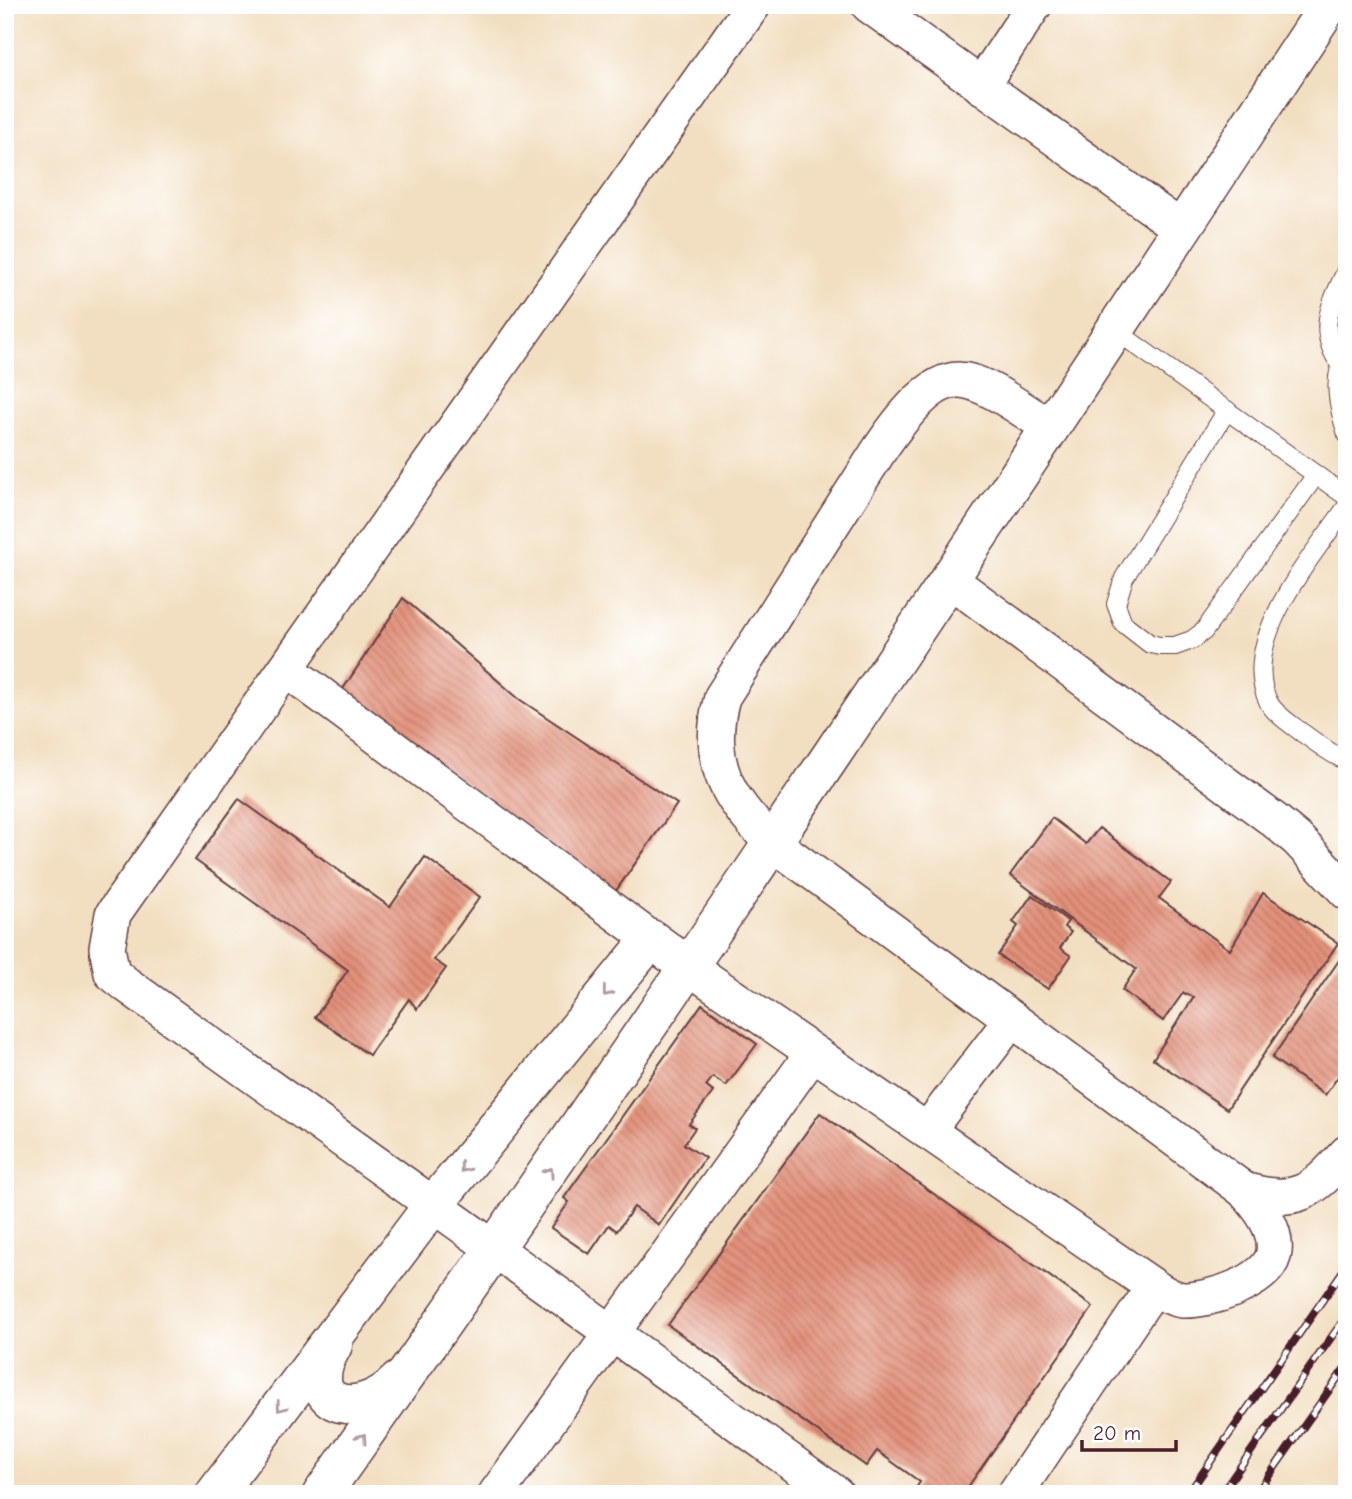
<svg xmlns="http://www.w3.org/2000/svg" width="1352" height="1499" viewBox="0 0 1352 1499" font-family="'Comic Neue',sans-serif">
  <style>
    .building { fill: url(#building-back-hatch) }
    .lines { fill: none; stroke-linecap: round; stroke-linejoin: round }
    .lane-casing { stroke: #633c41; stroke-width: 20 }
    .street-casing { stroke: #633c41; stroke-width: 38 }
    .secondary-casing { stroke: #633c41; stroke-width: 41 }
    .lane { stroke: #fff; stroke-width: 18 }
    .street { stroke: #fff; stroke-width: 35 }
    .secondary { stroke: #fff; stroke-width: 38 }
    .rail-casing { stroke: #4a1f2b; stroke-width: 8 }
    .rail { stroke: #fff; stroke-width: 5; stroke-dasharray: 16; stroke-linecap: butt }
    .oneway { stroke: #ae9aa0 }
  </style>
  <defs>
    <pattern id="building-back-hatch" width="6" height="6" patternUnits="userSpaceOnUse" patternTransform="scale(1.75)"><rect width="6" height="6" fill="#e3917a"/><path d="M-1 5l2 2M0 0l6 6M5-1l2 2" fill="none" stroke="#ba7664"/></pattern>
  </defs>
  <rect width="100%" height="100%" fill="#fff"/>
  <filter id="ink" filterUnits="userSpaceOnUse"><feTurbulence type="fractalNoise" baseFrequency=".0143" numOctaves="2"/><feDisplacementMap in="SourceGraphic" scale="14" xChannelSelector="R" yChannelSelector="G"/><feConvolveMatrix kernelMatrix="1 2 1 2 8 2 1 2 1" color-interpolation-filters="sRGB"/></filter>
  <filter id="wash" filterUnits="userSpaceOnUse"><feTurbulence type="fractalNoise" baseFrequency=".00686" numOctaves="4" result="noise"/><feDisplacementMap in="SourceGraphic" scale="28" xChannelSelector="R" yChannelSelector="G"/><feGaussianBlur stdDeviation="1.57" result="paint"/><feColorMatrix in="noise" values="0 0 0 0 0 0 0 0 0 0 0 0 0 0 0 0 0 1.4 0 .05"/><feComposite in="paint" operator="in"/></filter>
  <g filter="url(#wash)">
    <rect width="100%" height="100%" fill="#f2dec0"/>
    <g id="blocks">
      <g class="building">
        <polygon points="403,598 519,699 677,804 615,892 341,692"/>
        <polygon points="239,799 390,907 425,857 480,897 434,960 446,968 417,1009 409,999 369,1055 315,1017 348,970 195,860"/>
        <polygon points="1052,818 1086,844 1099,828 1171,882 1159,898 1230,950 1263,893 1338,943 1227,1109 1153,1059 1194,997 1183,993 1163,1021 1122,990 1136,969 1010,875"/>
        <polygon points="1032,895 1068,921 1064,927 1071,932 1060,948 1071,956 1048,989 998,955 1018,926 1013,922"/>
        <polygon points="1344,953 1347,1064 1325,1095 1272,1058"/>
        <polygon points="702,1004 757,1044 726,1086 713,1077 706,1086 713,1092 689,1124 695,1128 684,1144 705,1158 659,1225 634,1207 617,1231 609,1225 589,1254 551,1228 569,1202 564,1198"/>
        <polygon points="820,1113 1093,1307 963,1494 912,1494 920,1482 877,1451 866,1466 668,1325"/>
      </g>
    </g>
  </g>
  <g filter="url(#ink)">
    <use href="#blocks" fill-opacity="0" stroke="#633c41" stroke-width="2"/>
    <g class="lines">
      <defs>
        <g id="lane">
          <path d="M1347,269c-20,42 -32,66 0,105"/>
          <polyline points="1115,330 1347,497"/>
          <path d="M1347,352c-16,25 -9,55 0,82"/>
          <polyline points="1227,410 1124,578 1116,604 1123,623 1150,644 1160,646 1175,646 1192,640 1204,631 1316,475"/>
          <path d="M1347,506c-33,49 -110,135 -78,197 7,12 22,21 32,29 15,10 29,22 46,29"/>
        </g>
        <g id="street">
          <polyline points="753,5 113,914 107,948 112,973 127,985 836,1494"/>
          <polyline points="869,5 1182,229"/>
          <polyline points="981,86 1034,5"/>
          <path d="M1051,428c-23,-14 -66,-47 -91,-48 -31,-2 -65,47 -80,69l-158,248c-17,64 5,103 51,146l471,347c54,15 67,3 103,-37"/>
          <polyline points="950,580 1274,820 1297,839 1347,892"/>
          <polyline points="286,669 651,939"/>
          <polyline points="689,967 1154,1287"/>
          <polyline points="927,1131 1012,1019"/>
          <polyline points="496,1494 813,1053"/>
          <path d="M1015,1494l139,-207c9,6 18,12 29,13 26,1 87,-18 91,-48 3,-24 -15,-45 -30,-62"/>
        </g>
        <g id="secondary">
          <path d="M333,1345c-37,64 27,76 65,36"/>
          <polyline points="215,1494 427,1213 651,939 689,967"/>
          <path d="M322,1494c347,-489 678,-988 1007,-1489"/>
        </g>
      </defs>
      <use href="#lane" class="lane-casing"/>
      <use href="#street" class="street-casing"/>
      <use href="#secondary" class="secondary-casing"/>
      <use href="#lane" class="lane"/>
      <use href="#street" class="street"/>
      <use href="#secondary" class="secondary"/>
      <defs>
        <g id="rail">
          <polyline points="1188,1494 1347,1265"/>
          <polyline points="1221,1494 1347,1315"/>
          <polyline points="1256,1494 1347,1365"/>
        </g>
      </defs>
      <use href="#rail" class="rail-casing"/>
      <use href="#rail" class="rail"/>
    </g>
    <defs><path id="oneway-chevron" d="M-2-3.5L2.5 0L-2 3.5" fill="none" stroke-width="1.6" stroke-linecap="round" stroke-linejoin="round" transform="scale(1.75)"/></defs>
    <g class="oneway">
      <use href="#oneway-chevron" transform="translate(607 992) rotate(129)"/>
      <use href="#oneway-chevron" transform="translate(464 1168) rotate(129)"/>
      <use href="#oneway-chevron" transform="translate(549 1172) rotate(-56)"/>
      <use href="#oneway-chevron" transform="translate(281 1407) rotate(127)"/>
      <use href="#oneway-chevron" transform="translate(362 1438) rotate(-55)"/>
    </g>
  </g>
  <rect width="1352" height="1499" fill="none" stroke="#fff" stroke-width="28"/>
  <path d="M1082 1440v10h94v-10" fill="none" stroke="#4a1f2b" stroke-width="3.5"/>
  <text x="1093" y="1440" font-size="21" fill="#4a1f2b" stroke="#ffffff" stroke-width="5" paint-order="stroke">20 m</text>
</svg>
